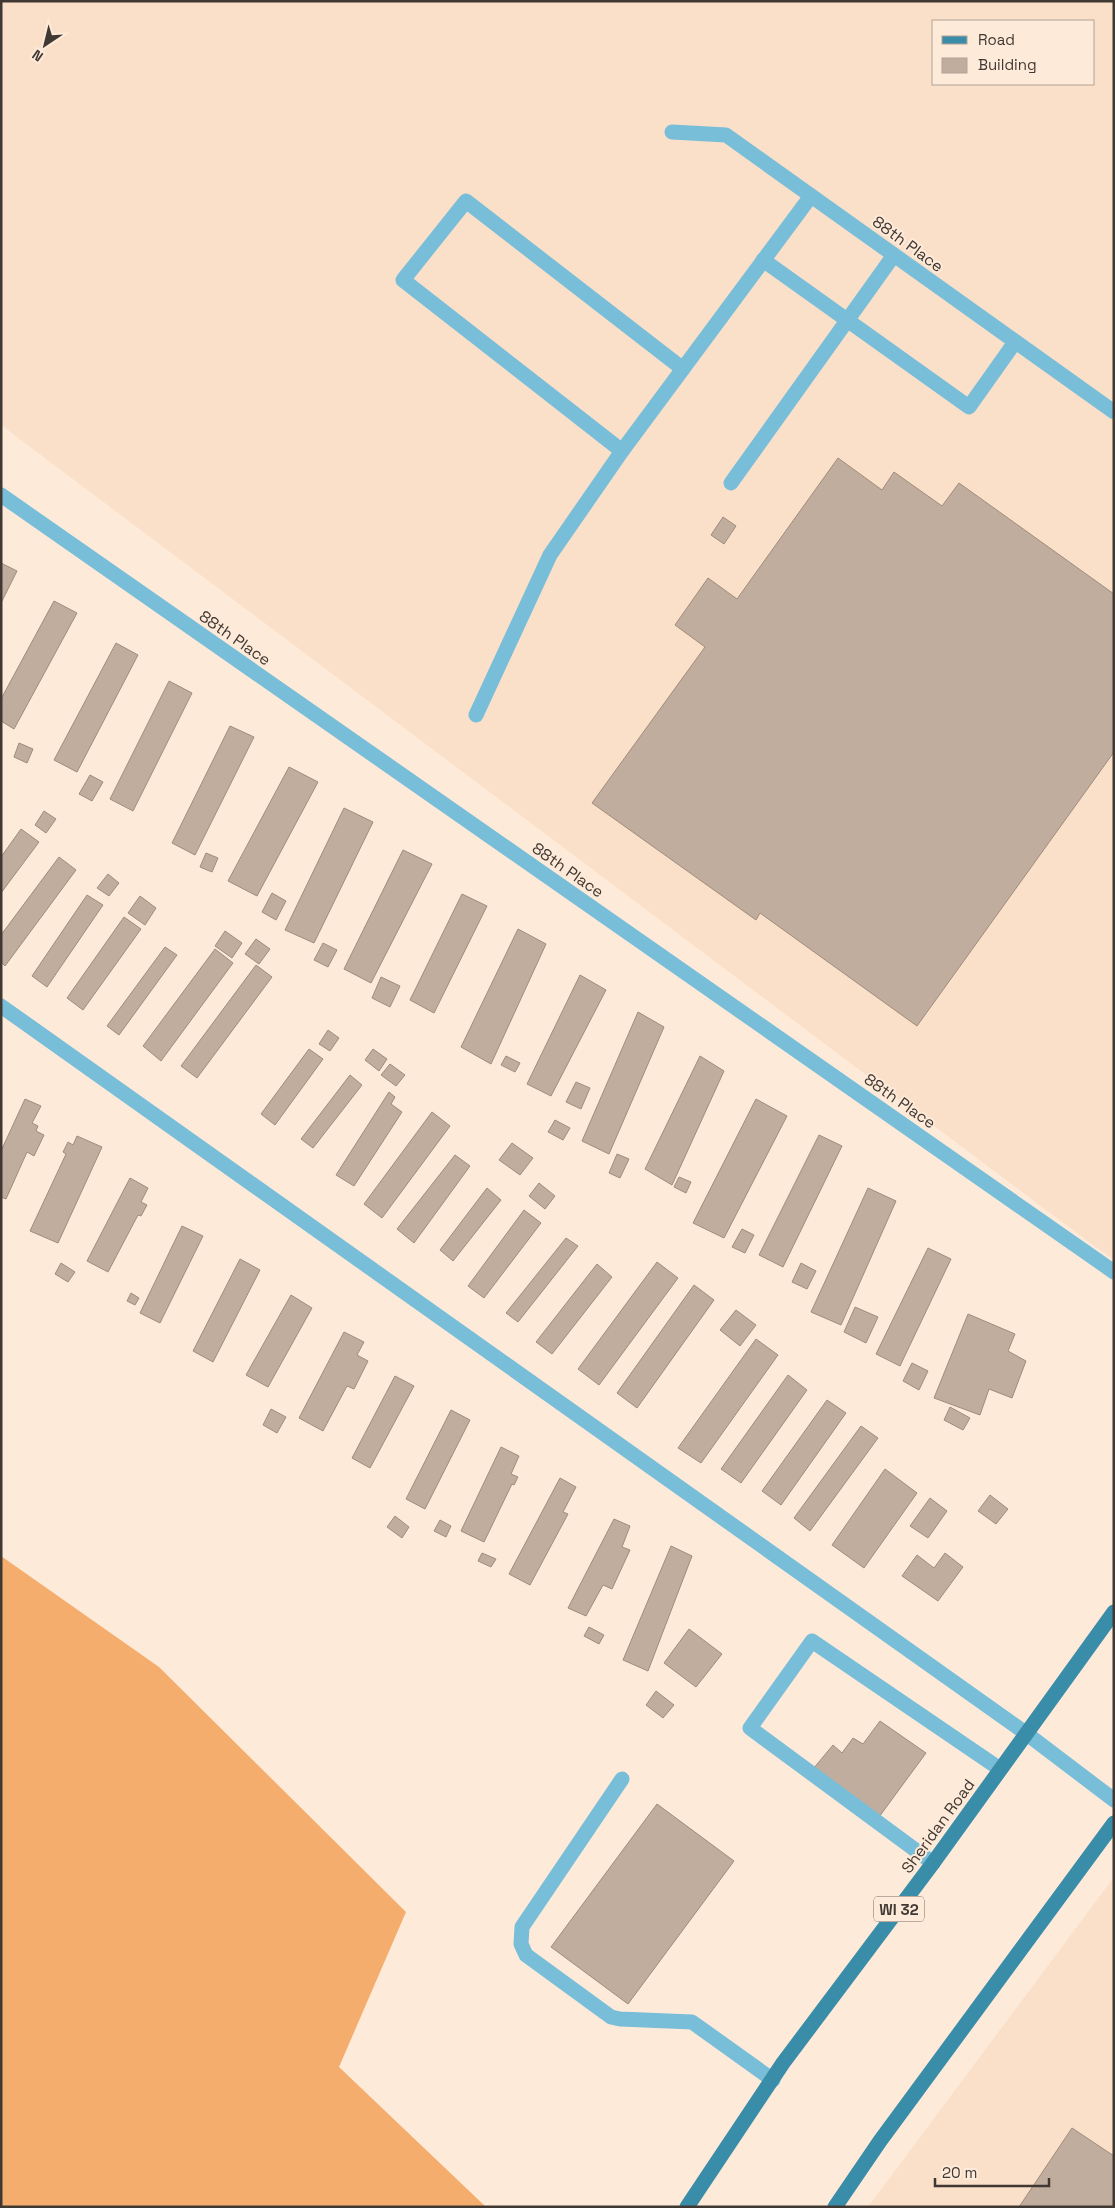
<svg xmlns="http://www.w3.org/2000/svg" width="1115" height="2208" viewBox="0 0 1115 2208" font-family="'Space Grotesk',sans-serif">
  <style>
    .built { fill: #fadfc9; fill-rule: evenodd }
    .forest { fill: #f4ad6d }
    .building { fill: #c1ad9e; stroke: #9f8c7d }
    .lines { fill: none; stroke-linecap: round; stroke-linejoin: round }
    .minor { stroke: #79bed9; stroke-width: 15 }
    .major { stroke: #3a8da9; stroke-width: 15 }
    .labels { text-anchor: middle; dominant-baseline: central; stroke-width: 4; stroke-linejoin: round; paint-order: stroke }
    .shield { fill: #feead9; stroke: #796d64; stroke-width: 1 }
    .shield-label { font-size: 15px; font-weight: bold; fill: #403832 }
    .street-label { font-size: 16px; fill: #403832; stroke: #feead9 }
  </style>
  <rect width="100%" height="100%" fill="#feead9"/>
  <g class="built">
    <path d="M1,1h1113v1259l-64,-47 -1049,-788zM934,21h160v63h-160z"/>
    <polygon points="1114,1877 1114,2207 868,2207"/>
  </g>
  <polygon class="forest" points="1,1556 159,1667 406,1912 339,2067 486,2207 1,2207"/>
  <g class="building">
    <polygon points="838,458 882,490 894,472 942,506 959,483 1114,594 1114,752 917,1026 760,913 756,920 592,803 705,647 675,625 708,578 737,599"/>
    <polygon points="723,517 736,526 724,544 711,535"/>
    <polygon points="1,563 17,571 1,603"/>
    <polygon points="54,601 77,613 14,729 1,721 1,699"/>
    <polygon points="116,643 138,655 77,772 54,760"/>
    <polygon points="169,681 192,693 133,811 110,799"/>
    <polygon points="230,726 254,737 195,855 172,843"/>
    <polygon points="19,743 33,749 27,763 14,757"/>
    <polygon points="289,767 318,782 257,896 228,881"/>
    <polygon points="90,775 103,782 92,801 79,794"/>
    <polygon points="344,808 373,822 314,943 285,930"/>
    <polygon points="44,811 56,819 46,833 35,825"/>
    <polygon points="21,829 39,842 1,893 1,857"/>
    <polygon points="403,850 432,864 371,983 344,969"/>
    <polygon points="206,853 218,858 212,872 200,867"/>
    <polygon points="59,857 76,870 5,966 1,962 1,935"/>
    <polygon points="108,874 119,883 109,896 97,888"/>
    <polygon points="272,893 286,901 276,920 262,912"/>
    <polygon points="462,894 487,906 434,1013 410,1000"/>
    <polygon points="87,895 103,905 47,987 32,976"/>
    <polygon points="140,896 156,908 145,925 128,913"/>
    <polygon points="124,917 141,929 83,1010 67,998"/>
    <polygon points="518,929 546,944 491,1064 461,1047"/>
    <polygon points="225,931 242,943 232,958 215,946"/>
    <polygon points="256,939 270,949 259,964 245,954"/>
    <polygon points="323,943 337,950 328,967 314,960"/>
    <polygon points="165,947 177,955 119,1035 107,1026"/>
    <polygon points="215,949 233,963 161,1061 143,1046"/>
    <polygon points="256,965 272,977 197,1078 181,1066"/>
    <polygon points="580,975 606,990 551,1096 527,1084"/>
    <polygon points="381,977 400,986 390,1007 372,998"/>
    <polygon points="638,1012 664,1027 609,1154 582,1141"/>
    <polygon points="328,1030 339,1038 330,1051 319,1044"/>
    <polygon points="309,1049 323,1059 275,1125 261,1114"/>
    <polygon points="373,1049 387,1059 379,1071 365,1060"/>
    <polygon points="506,1056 520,1063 515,1072 501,1065"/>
    <polygon points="700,1056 724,1071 672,1185 645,1169"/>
    <polygon points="390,1064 405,1075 396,1086 381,1075"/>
    <polygon points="350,1075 362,1085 313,1148 301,1139"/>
    <polygon points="576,1082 590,1088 581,1109 566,1102"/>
    <polygon points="389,1092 395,1097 391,1104 402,1112 354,1186 336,1175"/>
    <polygon points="25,1099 41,1106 32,1123 38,1126 36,1131 44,1135 34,1156 27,1152 6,1199 1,1197 1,1151"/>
    <polygon points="756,1099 787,1116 724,1238 693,1223"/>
    <polygon points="432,1112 450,1126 382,1218 364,1204"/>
    <polygon points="555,1120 570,1128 563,1140 548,1132"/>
    <polygon points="819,1135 842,1146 783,1267 759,1255"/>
    <polygon points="77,1136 102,1147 58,1243 30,1231 66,1154 63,1152 68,1142 73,1145"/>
    <polygon points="512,1143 533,1158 520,1175 499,1160"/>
    <polygon points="617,1154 629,1159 620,1178 609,1173"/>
    <polygon points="455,1155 470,1166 414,1243 397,1229"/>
    <polygon points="679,1177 691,1182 686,1193 674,1187"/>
    <polygon points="130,1178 148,1188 141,1202 147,1205 141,1216 138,1215 108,1272 87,1261"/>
    <polygon points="539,1183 555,1196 545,1209 529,1196"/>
    <polygon points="487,1188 501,1200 453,1261 440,1250"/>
    <polygon points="868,1188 896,1201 841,1325 811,1312"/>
    <polygon points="524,1210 541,1223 484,1298 468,1286"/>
    <polygon points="182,1226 203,1236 160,1323 140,1313"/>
    <polygon points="742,1229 754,1235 745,1253 732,1247"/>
    <polygon points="566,1238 578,1246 518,1322 506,1313"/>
    <polygon points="928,1248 951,1259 900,1366 876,1354"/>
    <polygon points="240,1259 260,1270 213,1362 193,1351"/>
    <polygon points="657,1262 678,1278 599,1385 578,1369"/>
    <polygon points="61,1263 75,1272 68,1282 55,1274"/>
    <polygon points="801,1263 816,1271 807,1289 792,1282"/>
    <polygon points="597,1264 612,1277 552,1354 536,1342"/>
    <polygon points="694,1285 714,1300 637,1408 617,1393"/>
    <polygon points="131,1293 139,1298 135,1305 127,1301"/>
    <polygon points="291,1295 312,1308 268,1387 246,1375"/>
    <polygon points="855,1307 878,1317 866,1343 844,1332"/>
    <polygon points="736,1310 756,1325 740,1346 720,1330"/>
    <polygon points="968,1314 1015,1334 1008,1351 1026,1361 1012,1398 989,1389 980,1415 934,1398"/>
    <polygon points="344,1332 364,1342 357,1355 368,1361 354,1389 347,1386 323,1431 299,1418"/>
    <polygon points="756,1339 778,1355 701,1463 678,1448"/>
    <polygon points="912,1363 928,1371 919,1390 903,1381"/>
    <polygon points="788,1375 807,1390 741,1483 721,1469"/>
    <polygon points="395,1376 414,1386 370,1468 352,1458"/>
    <polygon points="827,1400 846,1413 781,1505 762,1491"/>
    <polygon points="950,1407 970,1418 963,1430 944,1420"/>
    <polygon points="271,1409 286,1417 277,1433 263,1425"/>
    <polygon points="451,1410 470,1420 425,1509 406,1499"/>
    <polygon points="861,1426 878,1438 810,1531 794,1518"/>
    <polygon points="501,1447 519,1456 511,1474 518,1477 514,1485 512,1484 484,1542 461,1531"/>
    <polygon points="885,1469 917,1493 864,1568 832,1545"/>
    <polygon points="560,1478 576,1487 563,1512 568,1514 530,1585 509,1574"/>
    <polygon points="990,1495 1008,1509 996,1524 978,1511"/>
    <polygon points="930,1498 947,1511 928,1538 910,1526"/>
    <polygon points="395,1516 409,1527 402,1538 387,1527"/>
    <polygon points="614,1519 630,1526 622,1547 630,1550 612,1589 603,1585 586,1616 568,1608"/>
    <polygon points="440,1520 451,1526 446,1537 434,1531"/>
    <polygon points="671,1546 692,1556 648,1671 623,1660"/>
    <polygon points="482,1553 496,1559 491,1567 478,1561"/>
    <polygon points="945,1553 963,1567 938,1601 902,1576 917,1555 934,1568"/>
    <polygon points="589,1627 604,1635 599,1644 584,1636"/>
    <polygon points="689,1629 722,1654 696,1687 664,1663"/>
    <polygon points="656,1691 674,1705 663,1718 646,1705"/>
    <polygon points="880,1721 926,1753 879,1817 813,1769 833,1745 842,1753 853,1738 863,1744"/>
    <polygon points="657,1804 734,1861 628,2004 551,1947"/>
    <polygon points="1072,2128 1114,2156 1114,2207 1019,2207"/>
  </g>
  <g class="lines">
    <g class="minor">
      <polyline points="672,132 726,135 1114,412"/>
      <polyline points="763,260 969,407 1015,342"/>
      <polyline points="622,451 403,280 466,201 683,369"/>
      <polyline points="731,483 894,255"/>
      <polyline points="1,495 1114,1272"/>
      <polyline points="476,715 550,555 622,451 811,196"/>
      <polyline points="1,1006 1027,1734 1114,1800"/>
      <polyline points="622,1779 522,1927 521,1944 526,1955 611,2017 620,2019 692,2022 773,2080"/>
      <polyline points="933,1863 750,1728 812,1641 1000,1769"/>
    </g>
    <g class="major">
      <polyline points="687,2207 783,2063 933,1863 1114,1612"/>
      <polyline points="835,2207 880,2141 1114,1823"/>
    </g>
  </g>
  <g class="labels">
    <rect class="shield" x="874" y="1896.5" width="50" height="25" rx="4"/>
    <g class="shield-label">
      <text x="899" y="1909">WI 32</text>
    </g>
    <g class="street-label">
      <text transform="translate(908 244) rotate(36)">88th Place</text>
      <text transform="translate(235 638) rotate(35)">88th Place</text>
      <text transform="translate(568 870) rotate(35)">88th Place</text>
      <text transform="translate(900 1101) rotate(35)">88th Place</text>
      <text transform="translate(938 1826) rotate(-54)">Sheridan Road</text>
    </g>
  </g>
  <rect width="1115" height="2208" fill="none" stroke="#403832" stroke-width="5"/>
  <rect x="932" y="20" width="162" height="65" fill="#feead9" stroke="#b2a396"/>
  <rect x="942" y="36" width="25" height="8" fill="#3a8da9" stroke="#b2a396"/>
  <text x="978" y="45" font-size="15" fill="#403832">Road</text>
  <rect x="942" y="58" width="25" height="15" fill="#c1ad9e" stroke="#b2a396"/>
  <text x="978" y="70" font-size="15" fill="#403832">Building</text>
  <g transform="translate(45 45) rotate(215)" stroke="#feead9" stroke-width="4" paint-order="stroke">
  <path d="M0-4L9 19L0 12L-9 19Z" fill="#403832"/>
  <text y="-8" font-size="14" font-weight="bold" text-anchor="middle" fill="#403832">N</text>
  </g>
  <path d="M935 2178v8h114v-8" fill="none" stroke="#403832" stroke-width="2.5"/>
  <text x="942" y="2178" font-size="15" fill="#403832" stroke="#feead9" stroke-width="4" paint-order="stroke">20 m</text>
</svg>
